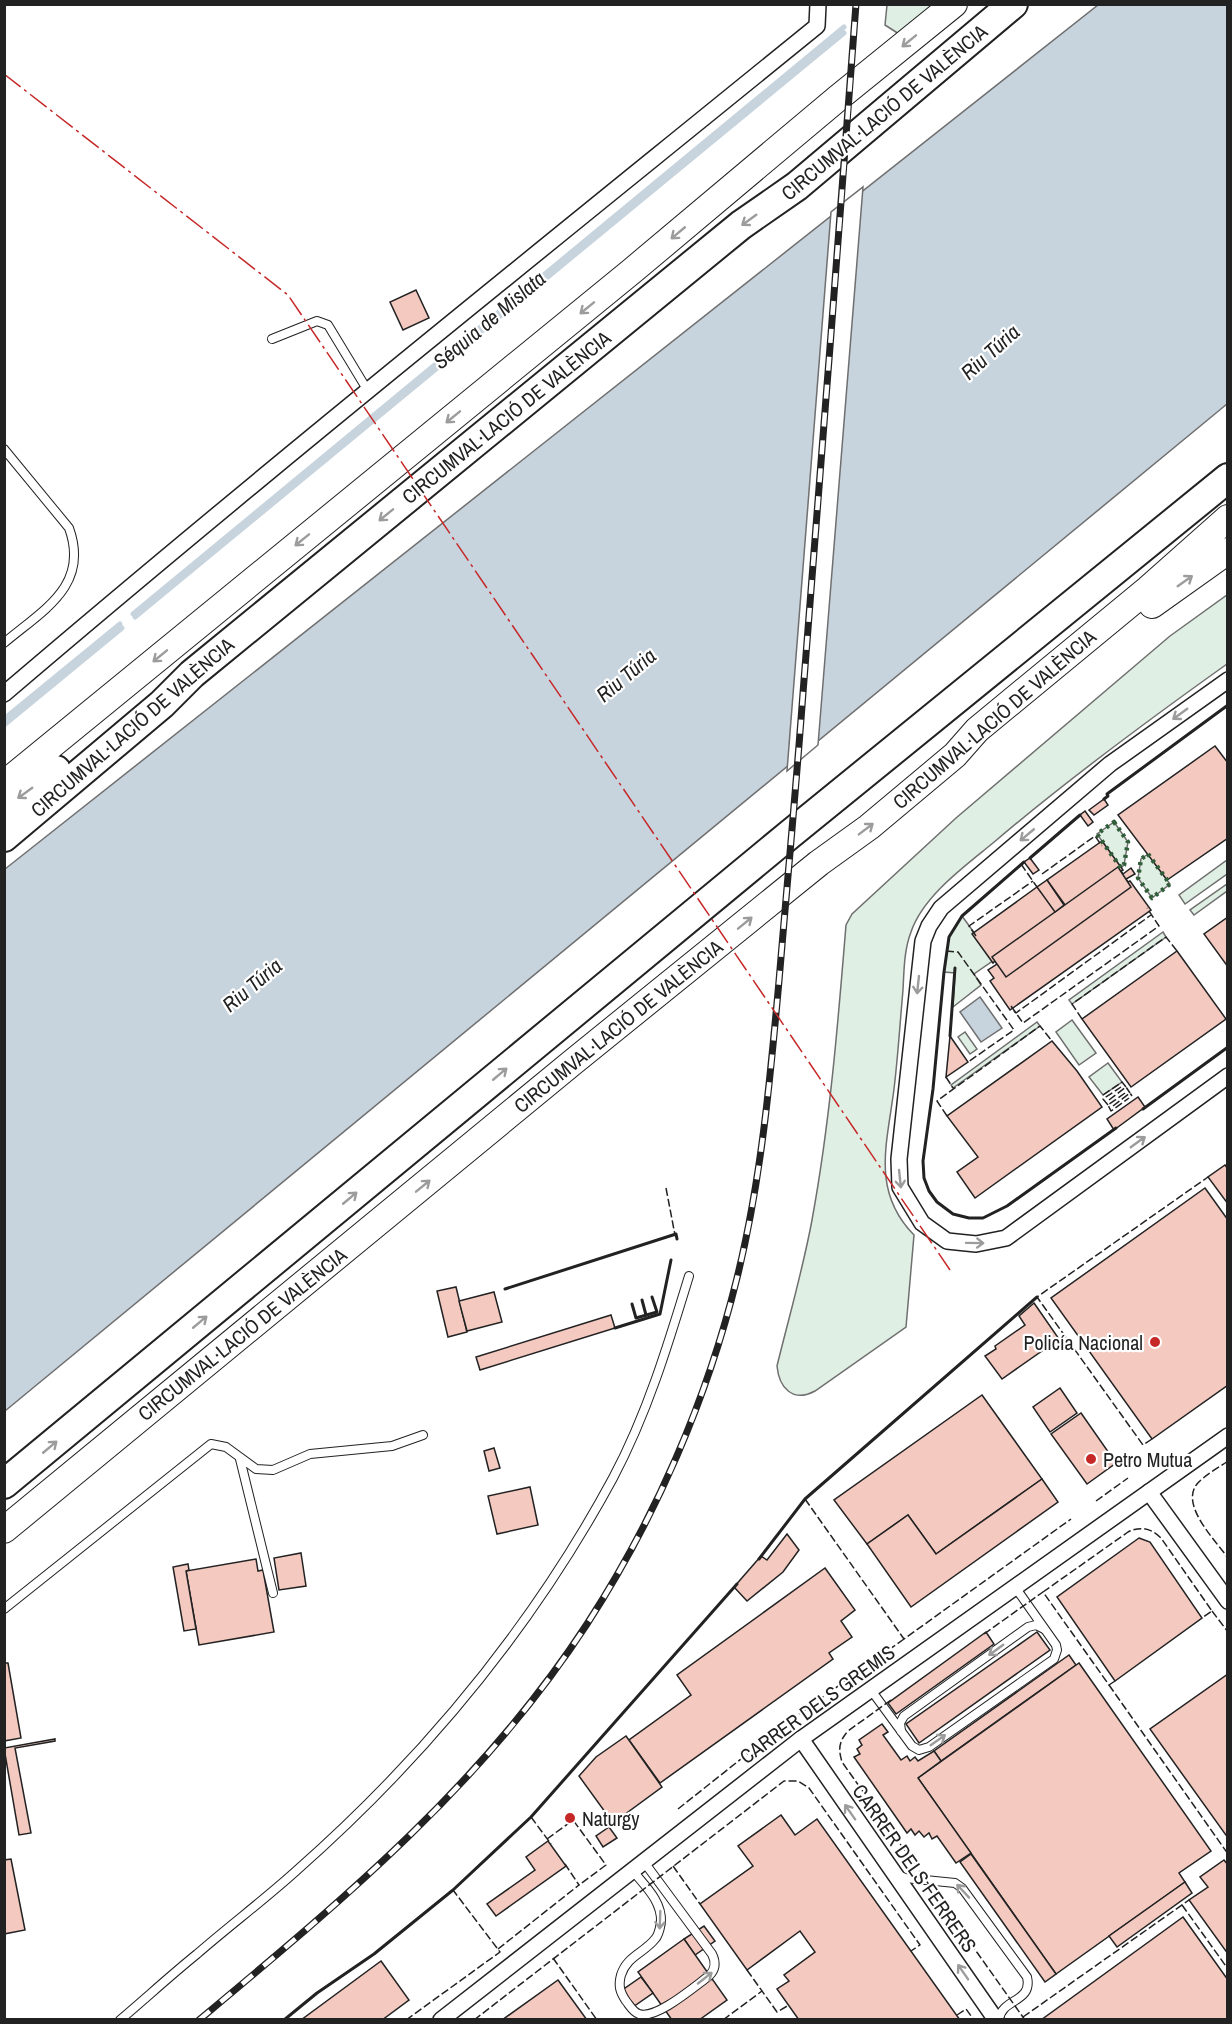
<svg xmlns="http://www.w3.org/2000/svg" width="1232" height="2024" viewBox="0 0 1232 2024" font-family="'Archivo Narrow',sans-serif">
  <style>
    .green { fill: #e0efe3; stroke: #6f6f6f; stroke-width: 1.5 }
    .water { fill: #c7d3dd; stroke: #6f6f6f; stroke-width: 1.5 }
    .pier { fill: #fff; stroke: #6f6f6f; stroke-width: 1.5 }
    .lines { fill: none; stroke-linecap: round; stroke-linejoin: round }
    .stream { stroke: #c7d3dd; stroke-width: 5 }
    .building { fill: #f3c9c0; stroke: #222; stroke-width: 1.5 }
    .service-casing { stroke: #222; stroke-width: 10 }
    .minor-casing { stroke: #222; stroke-width: 18 }
    .trunk-casing { stroke: #222; stroke-width: 28 }
    .motorway-casing { stroke: #222; stroke-width: 32 }
    .service { stroke: #fff; stroke-width: 8 }
    .minor { stroke: #fff; stroke-width: 15 }
    .trunk { stroke: #fff; stroke-width: 26 }
    .motorway { stroke: #fff; stroke-width: 28 }
    .rail-casing { stroke: #222; stroke-width: 7 }
    .rail { stroke: #fff; stroke-width: 4.5; stroke-dasharray: 14; stroke-linecap: butt }
    .hedge { stroke: #2f5e38; stroke-width: 4.5; stroke-dasharray: 3 4.5; stroke-linecap: butt }
    .fence { stroke: #222; stroke-width: 1.5; stroke-dasharray: 8 3; stroke-linecap: butt }
    .wall { stroke: #222; stroke-width: 3 }
    .power { stroke: #c62828; stroke-width: 1.5; stroke-dasharray: 21 4.5 3 4.5; stroke-linecap: butt }
    .oneway { stroke: #9c9c9c }
    .poi-dot { fill: #c62828; stroke: #fff; stroke-width: 2 }
    .labels { text-anchor: middle; dominant-baseline: central; stroke-width: 4.5; stroke-linejoin: round; paint-order: stroke }
    .street-label { font-size: 20px; fill: #222; stroke: #fff }
    .poi-label { font-size: 20px; fill: #222; stroke: #fff; text-anchor: start }
    .water-label { font-size: 21px; font-style: italic; fill: #222; stroke: #fff }
  </style>
  <rect width="100%" height="100%" fill="#fff"/>
  <g class="green">
    <polygon points="887,5 934,5 899,34 885,25"/>
    <path d="M1227,595v69c-80,57 -159,115 -234,179 -28,23 -70,53 -82,89 -7,18 -7,39 -8,58 -3,33 -5,66 -9,99 -7,55 -23,102 20,146l-8,92 -91,64c-22,12 -36,-3 -38,-25 12,-49 26,-97 35,-146 18,-98 26,-197 34,-295l6,-11 104,-96 214,-182z"/>
    <polygon points="1114,822 1128,842 1124,865 1121,868 1097,834"/>
    <polygon points="1148,854 1170,884 1152,898 1138,878 1141,859"/>
    <polygon points="1227,860 1227,874 1185,904 1179,895"/>
    <polygon points="1227,884 1227,891 1194,915 1190,910"/>
    <polygon points="962,916 994,960 974,974 981,985 953,1007 955,973 944,972 949,937"/>
    <polygon points="1163,932 1166,937 1072,1004 1069,1000"/>
    <polygon points="1072,1020 1096,1053 1079,1065 1056,1032"/>
    <polygon points="1037,1022 1040,1026 953,1088 951,1085"/>
    <polygon points="965,1032 977,1049 970,1054 958,1037"/>
    <polygon points="1108,1063 1122,1082 1103,1095 1089,1077"/>
  </g>
  <g class="water">
    <polygon points="1098,5 1227,5 1227,404 5,1411 5,869"/>
    <polygon points="980,997 1002,1028 981,1042 960,1012"/>
  </g>
  <polygon class="pier" points="863,187 818,745 787,771 831,212"/>
  <g class="lines">
    <g class="stream">
      <polyline points="133,614 844,27"/>
      <polyline points="135,617 844,33"/>
      <polyline points="4,719 120,624"/>
      <polyline points="4,725 122,628"/>
    </g>
  </g>
  <g class="building">
    <polygon points="416,290 429,318 403,330 390,302"/>
    <polygon points="1215,746 1228,763 1228,838 1167,880 1118,815"/>
    <polygon points="1104,799 1108,805 1094,815 1089,810"/>
    <polygon points="1085,811 1093,822 1088,826 1080,815"/>
    <polygon points="1102,841 1123,870 1121,871 1123,874 1131,868 1135,874 1126,879 1128,882 1130,881 1151,910 1010,1010 990,981 994,978 988,970 997,964 995,961 993,963 972,934 1037,887 1041,892 1047,887 1064,911 1068,909 1047,880"/>
    <polygon points="1030,858 1039,870 1033,874 1024,862"/>
    <polygon points="1118,867 1131,887 1006,977 992,957"/>
    <polygon points="1047,880 1064,905 1055,912 1037,887"/>
    <polygon points="1228,917 1228,967 1204,934"/>
    <polygon points="1177,951 1226,1019 1131,1087 1082,1019"/>
    <polygon points="950,1036 968,1062 946,1077"/>
    <polygon points="1052,1041 1077,1071 1102,1107 975,1198 957,1172 978,1157 947,1116"/>
    <polygon points="1138,1097 1145,1107 1114,1130 1107,1119"/>
    <polygon points="1225,1165 1228,1169 1228,1204 1208,1177"/>
    <polygon points="1205,1188 1228,1220 1228,1385 1152,1439 1051,1298"/>
    <polygon points="456,1287 467,1332 448,1337 437,1291"/>
    <polygon points="494,1292 502,1322 467,1331 459,1301"/>
    <polygon points="1034,1303 1059,1339 1002,1379 985,1356 996,1349 995,1346 1025,1325 1019,1316"/>
    <polygon points="611,1315 615,1328 480,1370 476,1357"/>
    <polygon points="1060,1388 1077,1413 1050,1432 1033,1407"/>
    <polygon points="982,1395 1042,1479 936,1554 908,1515 867,1544 834,1500"/>
    <polygon points="1081,1413 1116,1463 1087,1484 1051,1434"/>
    <polygon points="494,1448 500,1468 489,1471 484,1451"/>
    <polygon points="1042,1479 1058,1502 911,1607 867,1544 908,1515 936,1554"/>
    <polygon points="530,1487 538,1525 497,1534 488,1496"/>
    <polygon points="787,1534 799,1550 783,1572 747,1601 734,1587 761,1556 767,1560"/>
    <polygon points="1139,1538 1150,1542 1202,1618 1115,1681 1057,1597"/>
    <polygon points="301,1553 306,1586 279,1590 274,1558"/>
    <polygon points="256,1559 258,1571 263,1570 274,1632 199,1645 186,1571"/>
    <polygon points="188,1564 189,1570 186,1571 196,1629 184,1631 173,1567"/>
    <polygon points="825,1568 855,1610 841,1621 852,1637 829,1653 833,1659 660,1783 629,1740 691,1695 677,1675"/>
    <polygon points="986,1632 994,1644 896,1714 888,1703"/>
    <polygon points="1037,1632 1050,1650 919,1743 906,1724"/>
    <polygon points="1069,1655 1076,1665 941,1761 934,1751"/>
    <polygon points="4,1663 8,1663 21,1738 4,1741"/>
    <polygon points="1079,1663 1211,1851 1179,1873 1185,1882 1056,1974 918,1778"/>
    <polygon points="1228,1674 1228,1838 1150,1729"/>
    <polygon points="882,1724 888,1732 883,1735 901,1760 907,1756 910,1761 915,1757 918,1761 934,1751 941,1761 918,1778 971,1853 956,1863 937,1836 932,1839 929,1833 924,1837 919,1831 915,1835 911,1829 907,1833 854,1757 860,1754 857,1749 862,1745 859,1740"/>
    <polygon points="626,1736 662,1787 613,1823 579,1776 596,1757"/>
    <polygon points="55,1739 55,1741 15,1748 31,1833 19,1835 4,1748"/>
    <polygon points="781,1815 795,1835 817,1819 960,2020 799,2020 777,1989 789,1981 784,1975 815,1952 800,1931 747,1970 700,1904 753,1866 738,1846"/>
    <polygon points="609,1827 617,1838 603,1847 596,1836"/>
    <polygon points="548,1841 566,1866 496,1916 487,1904 535,1870 526,1857"/>
    <polygon points="971,1854 1056,1974 1045,1982 960,1862"/>
    <polygon points="11,1859 25,1930 4,1934 4,1860"/>
    <polygon points="1224,1860 1228,1865 1228,1954 1189,1900 1208,1887 1200,1877"/>
    <polygon points="1185,1882 1192,1893 1117,1947 1109,1936"/>
    <polygon points="1183,1917 1228,1980 1228,2020 1041,2020"/>
    <polygon points="704,1926 715,1941 695,1955 684,1939"/>
    <polygon points="684,1939 727,2000 699,2020 672,2020 638,1972"/>
    <polygon points="381,1961 409,2000 382,2020 301,2020"/>
    <polygon points="641,1977 653,1993 630,2009 618,1993"/>
    <polygon points="558,1980 587,2020 502,2020"/>
  </g>
  <g class="lines">
    <defs>
      <g id="service">
        <polyline points="272,339 317,321 328,325 368,391"/>
        <path d="M4,449l65,79c21,58 -26,82 -65,115"/>
        <polyline points="240,1459 273,1593"/>
        <polyline points="4,1609 211,1444 226,1447 256,1469 273,1470 310,1454 392,1446 423,1435"/>
        <polyline points="871,1690 912,1746 919,1750 929,1747 1054,1659 1057,1650 1056,1645 1015,1587"/>
        <polyline points="901,1731 900,1723 904,1716 1028,1627 1036,1625 1044,1629"/>
        <path d="M633,1871c12,15 29,30 28,51 -1,6 -2,13 -6,17 -11,14 -28,17 -34,36 -3,11 -1,17 5,26 4,5 7,11 13,13 17,6 56,-28 70,-38 7,-7 7,-14 3,-22l-68,-92"/>
        <path d="M898,1875l7,3 50,5 7,5 65,89c6,26 -26,21 -28,43"/>
        <path d="M120,2020c26,-22 51,-45 77,-66 32,-28 67,-54 99,-83 128,-113 236,-243 317,-393 34,-64 55,-133 76,-202"/>
      </g>
      <g id="minor">
        <polyline points="1228,680 1110,764 941,908 929,926 923,941 899,1159 900,1187 922,1223 947,1241 976,1244 1006,1238 1228,1076"/>
        <path d="M4,694c267,-228 541,-447 813,-668l1,-22"/>
        <polyline points="1149,1492 1228,1601"/>
        <polyline points="801,1739 996,2020"/>
        <polyline points="441,2020 801,1739 1228,1436"/>
      </g>
      <g id="trunk">
        <polyline points="1152,605 1228,551"/>
        <polyline points="4,784 632,271 838,98 954,4"/>
        <polyline points="4,1530 573,1062 819,863 869,827 955,755 977,730 1148,589 1228,518"/>
      </g>
      <g id="motorway">
        <polyline points="4,808 56,770"/>
        <polyline points="4,837 162,704 192,674 741,225 797,186 1013,4"/>
        <polyline points="4,1484 789,835 1228,478"/>
      </g>
    </defs>
    <use href="#service" class="service-casing"/>
    <use href="#minor" class="minor-casing"/>
    <use href="#trunk" class="trunk-casing"/>
    <use href="#motorway" class="motorway-casing"/>
    <use href="#service" class="service"/>
    <use href="#minor" class="minor"/>
    <use href="#trunk" class="trunk"/>
    <use href="#motorway" class="motorway"/>
    <defs>
      <path id="rail" d="M199,2020c145,-121 284,-236 388,-396 68,-105 120,-224 150,-346 24,-97 33,-197 42,-297 8,-96 17,-192 24,-288 18,-230 36,-459 53,-689"/>
    </defs>
    <use href="#rail" class="rail-casing"/>
    <use href="#rail" class="rail"/>
    <g class="hedge">
      <polygon points="1114,822 1128,842 1124,865 1121,868 1097,834"/>
      <polygon points="1148,854 1170,884 1152,898 1138,878 1141,859"/>
    </g>
    <g class="fence">
      <polyline points="1021,864 1037,887"/>
      <polyline points="1042,874 1095,836 1102,846"/>
      <polyline points="976,936 969,926 1033,881"/>
      <polyline points="946,951 958,952 1014,1030 968,1062"/>
      <polyline points="1011,1006 1023,1023 1159,926 1147,908"/>
      <polyline points="1014,1011 1016,1013 1151,915"/>
      <polyline points="1082,1019 1072,1004 1166,937 1177,951"/>
      <polyline points="946,1077 953,1088"/>
      <polyline points="1125,1093 1108,1105 1111,1111 1129,1098"/>
      <polyline points="1103,1095 1122,1082 1126,1087"/>
      <polyline points="1109,1100 1126,1087 1130,1093"/>
      <polyline points="1108,1105 1103,1099 1121,1087"/>
      <polyline points="1113,1106 1130,1093 1132,1096"/>
      <polyline points="947,1116 937,1101 1040,1026 1052,1041"/>
      <polyline points="666,1188 675,1235"/>
      <polyline points="1152,1439 1143,1445 1037,1297 1208,1177"/>
      <path d="M1228,1461c-10,7 -23,14 -31,23 -17,21 18,56 31,74"/>
      <polyline points="805,1499 904,1639 1071,1519"/>
      <polyline points="1096,1501 1128,1478"/>
      <polyline points="1212,1611 1228,1632"/>
      <polyline points="984,1634 1043,1592"/>
      <path d="M1115,1681l-6,4 -66,-93 85,-60c12,-6 23,-4 33,6l51,73 -10,7"/>
      <polyline points="1109,1685 1228,1854"/>
      <path d="M891,1700l-43,31c-9,10 -10,18 -6,31l183,258"/>
      <polyline points="678,1809 785,1724 904,1639"/>
      <polyline points="531,1817 551,1844"/>
      <polyline points="547,1839 573,1820 606,1865 579,1885"/>
      <polyline points="673,1866 700,1904"/>
      <polyline points="1182,1905 1228,1969"/>
      <polyline points="498,1949 579,1885 565,1864"/>
      <polyline points="553,1958 597,2020"/>
      <polyline points="747,1970 777,2012 789,2005"/>
      <polyline points="957,2015 966,2009 974,2020"/>
      <polyline points="1023,2017 1189,1900"/>
      <polyline points="406,2020 500,1952 453,1890"/>
      <polyline points="474,2020 784,1781 798,1781 809,1788 920,1945 911,1951"/>
      <polyline points="723,2020 762,1991"/>
    </g>
    <g class="wall">
      <polyline points="1104,799 1108,796 1107,794 1228,705"/>
      <polyline points="1030,858 1080,815"/>
      <polyline points="1024,862 962,916 949,937 944,972 933,1089 923,1161 924,1178 929,1191 937,1202 953,1214 969,1218 983,1218 1007,1206 1116,1128"/>
      <polyline points="950,1036 955,968"/>
      <polyline points="1143,1109 1228,1047"/>
      <polyline points="505,1289 676,1234 677,1239"/>
      <polyline points="642,1300 646,1315"/>
      <polyline points="632,1304 636,1318 657,1312 652,1297"/>
      <polyline points="615,1328 660,1314 671,1260"/>
      <polyline points="759,1559 805,1499 1037,1297"/>
      <polyline points="284,2020 317,1993 374,1954 453,1890 531,1817 737,1584"/>
    </g>
    <polyline class="power" points="4,74 288,295 950,1270"/>
  </g>
  <defs><path id="oneway-shaft" d="M-6 0H5M1.5-3L5.5 0L1.5 3" fill="none" stroke-width="1.6" stroke-linecap="round" stroke-linejoin="round" transform="scale(1.5)"/></defs>
  <g class="oneway">
    <use href="#oneway-shaft" transform="translate(909 41) rotate(141)"/>
    <use href="#oneway-shaft" transform="translate(749 220) rotate(144)"/>
    <use href="#oneway-shaft" transform="translate(678 233) rotate(140)"/>
    <use href="#oneway-shaft" transform="translate(587 308) rotate(141)"/>
    <use href="#oneway-shaft" transform="translate(453 417) rotate(141)"/>
    <use href="#oneway-shaft" transform="translate(386 515) rotate(141)"/>
    <use href="#oneway-shaft" transform="translate(302 540) rotate(141)"/>
    <use href="#oneway-shaft" transform="translate(1185 581) rotate(-35)"/>
    <use href="#oneway-shaft" transform="translate(160 656) rotate(141)"/>
    <use href="#oneway-shaft" transform="translate(1180 714) rotate(144)"/>
    <use href="#oneway-shaft" transform="translate(25 793) rotate(144)"/>
    <use href="#oneway-shaft" transform="translate(866 829) rotate(-37)"/>
    <use href="#oneway-shaft" transform="translate(1027 835) rotate(140)"/>
    <use href="#oneway-shaft" transform="translate(745 923) rotate(-39)"/>
    <use href="#oneway-shaft" transform="translate(918 985) rotate(96)"/>
    <use href="#oneway-shaft" transform="translate(500 1074) rotate(-40)"/>
    <use href="#oneway-shaft" transform="translate(1138 1142) rotate(-36)"/>
    <use href="#oneway-shaft" transform="translate(900 1179) rotate(84)"/>
    <use href="#oneway-shaft" transform="translate(423 1186) rotate(-39)"/>
    <use href="#oneway-shaft" transform="translate(350 1198) rotate(-40)"/>
    <use href="#oneway-shaft" transform="translate(975 1243) rotate(1)"/>
    <use href="#oneway-shaft" transform="translate(200 1322) rotate(-40)"/>
    <use href="#oneway-shaft" transform="translate(50 1447) rotate(-40)"/>
    <use href="#oneway-shaft" transform="translate(996 1650) rotate(144)"/>
    <use href="#oneway-shaft" transform="translate(938 1740) rotate(-35)"/>
    <use href="#oneway-shaft" transform="translate(850 1812) rotate(-125)"/>
    <use href="#oneway-shaft" transform="translate(963 1891) rotate(-133)"/>
    <use href="#oneway-shaft" transform="translate(660 1920) rotate(92)"/>
    <use href="#oneway-shaft" transform="translate(963 1972) rotate(-125)"/>
    <use href="#oneway-shaft" transform="translate(705 1978) rotate(-38)"/>
  </g>
  <g class="poi-dot">
    <circle cx="1155" cy="1342" r="6"/>
    <circle cx="1091" cy="1459" r="6"/>
    <circle cx="570" cy="1818" r="6"/>
  </g>
  <g class="labels">
    <g class="street-label">
      <text transform="translate(884 112) rotate(-40)">CIRCUMVAL·LACIÓ DE VALÈNCIA</text>
      <text transform="translate(506 417) rotate(-39)">CIRCUMVAL·LACIÓ DE VALÈNCIA</text>
      <text transform="translate(994 719) rotate(-41)">CIRCUMVAL·LACIÓ DE VALÈNCIA</text>
      <text transform="translate(132 727) rotate(-41)">CIRCUMVAL·LACIÓ DE VALÈNCIA</text>
      <text transform="translate(618 1026) rotate(-39)">CIRCUMVAL·LACIÓ DE VALÈNCIA</text>
      <text transform="translate(242 1334) rotate(-39)">CIRCUMVAL·LACIÓ DE VALÈNCIA</text>
      <text transform="translate(817 1704) rotate(-36)">CARRER DELS GREMIS</text>
      <text transform="translate(915 1868) rotate(55)">CARRER DELS FERRERS</text>
    </g>
    <g class="poi-label">
      <text x="1143" y="1342" text-anchor="end">Policía Nacional</text>
      <text x="1103" y="1459">Petro Mutua</text>
      <text x="582" y="1818">Naturgy</text>
    </g>
    <g class="water-label">
      <text transform="translate(489 320) rotate(-40)">Séquia de Mislata</text>
      <text transform="translate(990 352) rotate(-42)">Riu Túria</text>
      <text transform="translate(626 675) rotate(-40)">Riu Túria</text>
      <text transform="translate(252 985) rotate(-40)">Riu Túria</text>
    </g>
  </g>
  <rect width="1232" height="2024" fill="none" stroke="#222222" stroke-width="12"/>
</svg>
